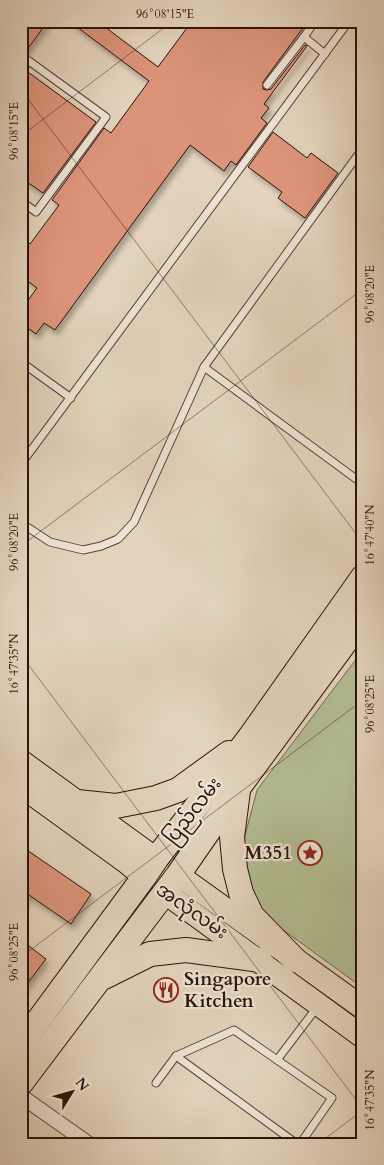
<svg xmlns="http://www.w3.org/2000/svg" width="384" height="1165" viewBox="0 0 384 1165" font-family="Cardo,'Noto Sans Myanmar',serif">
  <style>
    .green { fill: #b3bc92; stroke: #6f674e }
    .building { fill: #db937a; stroke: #2b1209; filter: url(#shadow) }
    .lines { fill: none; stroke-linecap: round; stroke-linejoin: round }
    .service-casing { stroke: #594236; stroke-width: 9 }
    .minor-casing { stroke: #594236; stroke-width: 16 }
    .primary-casing { stroke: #2b1209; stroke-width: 24 }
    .trunk-casing { stroke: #2b1209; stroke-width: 26 }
    .service { stroke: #ede2d3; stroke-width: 7 }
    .minor { stroke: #ede2d3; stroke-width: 14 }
    .primary { stroke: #e3d3bc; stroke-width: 22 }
    .trunk { stroke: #e3d3bc; stroke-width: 24 }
    .ticks { fill: none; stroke: #2b1209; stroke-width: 1; stroke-opacity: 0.45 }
    .labels { text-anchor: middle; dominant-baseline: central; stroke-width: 4.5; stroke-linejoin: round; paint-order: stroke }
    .street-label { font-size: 19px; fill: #2b1209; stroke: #ede2d3 }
    .poi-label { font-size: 19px; font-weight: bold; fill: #2b1209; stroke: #ede2d3; text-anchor: end }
    .neatline { fill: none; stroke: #2b1209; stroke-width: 2 }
    .ticks-label { font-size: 12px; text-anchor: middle; fill: #2b1209 }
  </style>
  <defs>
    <filter id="shadow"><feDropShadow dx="3" dy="5" stdDeviation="2.5" flood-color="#0004"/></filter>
  </defs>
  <rect width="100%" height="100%" fill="#e3d3bc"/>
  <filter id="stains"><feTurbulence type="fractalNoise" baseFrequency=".004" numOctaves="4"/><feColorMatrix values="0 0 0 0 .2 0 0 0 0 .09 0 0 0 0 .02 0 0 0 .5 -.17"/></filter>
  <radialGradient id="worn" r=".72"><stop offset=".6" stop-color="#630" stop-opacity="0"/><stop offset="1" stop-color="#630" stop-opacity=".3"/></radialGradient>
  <polygon class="green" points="363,650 363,988 260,913 241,851 257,790"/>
  <g class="building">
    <polygon points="21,21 48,21 21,58"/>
    <polygon points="69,21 97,21 158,67 192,21 308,21 263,82 263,89 267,90 271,89 305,45 307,46 264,104 269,108 261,118 267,123 236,165 231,161 224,171 190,145 55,330 44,323 36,334 21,323 21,310 37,288 21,276 21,238 30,244 59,205 52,200 104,128 111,133 149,81"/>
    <polygon points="28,72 96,122 43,193 21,178 21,77"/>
    <polygon points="273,132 307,158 311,153 338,173 305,218 278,198 282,192 248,167"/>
    <polygon points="21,846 91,894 71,924 29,895 21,905"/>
    <polygon points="21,940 46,959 21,992"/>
  </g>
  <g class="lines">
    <defs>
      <g id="service">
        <polyline points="315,21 304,37 325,54"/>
        <polyline points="21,72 29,61 106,117 36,212 21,201"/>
        <polyline points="267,85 304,37"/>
        <polyline points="21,362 71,398"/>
        <polyline points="204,367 363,484"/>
        <polyline points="21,464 349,21"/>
        <polyline points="21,523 50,542 83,550 101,546 118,539 134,522 204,367 363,148"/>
        <polyline points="176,1056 297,1144"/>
        <polyline points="277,1060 318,1006"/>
        <polyline points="156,1083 176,1056 234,1030 332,1098 300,1144"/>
      </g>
      <polyline id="minor" points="21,1096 89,1144"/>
      <g id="primary">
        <polyline points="21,761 156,859"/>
        <polyline points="21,786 126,862 144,877"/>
        <polyline points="178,875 363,1008"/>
        <polyline points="164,892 363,1037"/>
      </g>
      <g id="trunk">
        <polyline points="238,791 232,837 235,869 241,893 252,916 295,960"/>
        <polyline points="77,802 116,806 156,798 178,790 229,753"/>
        <polyline points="104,977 150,954 186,950 260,960"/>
        <polyline points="21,1044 144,877 156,859 250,737 363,577"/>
        <polyline points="21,1083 178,875 239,787 363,618"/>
      </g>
    </defs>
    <use href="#service" class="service-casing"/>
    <use href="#minor" class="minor-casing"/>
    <use href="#primary" class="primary-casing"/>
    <use href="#trunk" class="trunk-casing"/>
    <use href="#service" class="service"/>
    <use href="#minor" class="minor"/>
    <use href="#primary" class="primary"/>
    <use href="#trunk" class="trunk"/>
  </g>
  <path class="ticks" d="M21,90l342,453M21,136l152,-115M21,546l342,-257M21,655l342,454M21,957l342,-257M318,1144l45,-34"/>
  <defs>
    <symbol id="sight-ring" viewBox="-11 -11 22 22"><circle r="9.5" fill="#ede2d3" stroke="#8f2418" stroke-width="1.5"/><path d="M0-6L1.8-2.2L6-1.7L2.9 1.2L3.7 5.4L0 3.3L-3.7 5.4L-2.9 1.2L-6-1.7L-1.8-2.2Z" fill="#8f2418"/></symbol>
    <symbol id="restaurant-ring" viewBox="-11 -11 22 22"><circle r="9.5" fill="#ede2d3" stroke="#8f2418" stroke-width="1.5"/><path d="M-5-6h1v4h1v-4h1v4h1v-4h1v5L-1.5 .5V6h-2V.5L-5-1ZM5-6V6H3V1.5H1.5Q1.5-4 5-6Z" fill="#8f2418"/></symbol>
  </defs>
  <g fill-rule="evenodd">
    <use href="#sight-ring" x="296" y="839" width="28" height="28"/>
    <use href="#restaurant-ring" x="152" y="976" width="28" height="28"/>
  </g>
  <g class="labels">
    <g class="street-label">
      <text transform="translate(193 811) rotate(-52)">ပြည်လမ်း</text>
      <text transform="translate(192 911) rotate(35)">အလုံလမ်း</text>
    </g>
    <g class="poi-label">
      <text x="292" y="853">M351</text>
      <text x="184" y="979" text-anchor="start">Singapore<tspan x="184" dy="22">Kitchen</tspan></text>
    </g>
  </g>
  <rect width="384" height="1165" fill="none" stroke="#e3d3bc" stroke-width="55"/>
  <g transform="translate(72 1092) rotate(53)" stroke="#ede2d3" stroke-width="4" paint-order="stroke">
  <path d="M0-4L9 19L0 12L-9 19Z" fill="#2b1209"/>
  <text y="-8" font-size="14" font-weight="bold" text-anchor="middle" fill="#2b1209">N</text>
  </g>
  <rect x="28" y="28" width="328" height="1110" class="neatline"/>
  <g class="ticks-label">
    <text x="165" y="18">96°08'15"E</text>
    <text transform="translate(14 131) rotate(-90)" y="4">96°08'15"E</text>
    <text transform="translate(370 294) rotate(-90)" y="4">96°08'20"E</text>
    <text transform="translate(370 535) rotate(-90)" y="4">16°47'40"N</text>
    <text transform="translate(14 542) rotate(-90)" y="4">96°08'20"E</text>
    <text transform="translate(14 664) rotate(-90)" y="4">16°47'35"N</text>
    <text transform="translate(370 704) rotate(-90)" y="4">96°08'25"E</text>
    <text transform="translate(14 952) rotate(-90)" y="4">96°08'25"E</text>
    <text transform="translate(370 1100) rotate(-90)" y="4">16°47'35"N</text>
  </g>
  <rect width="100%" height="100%" filter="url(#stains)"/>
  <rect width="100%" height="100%" fill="url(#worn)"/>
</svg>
